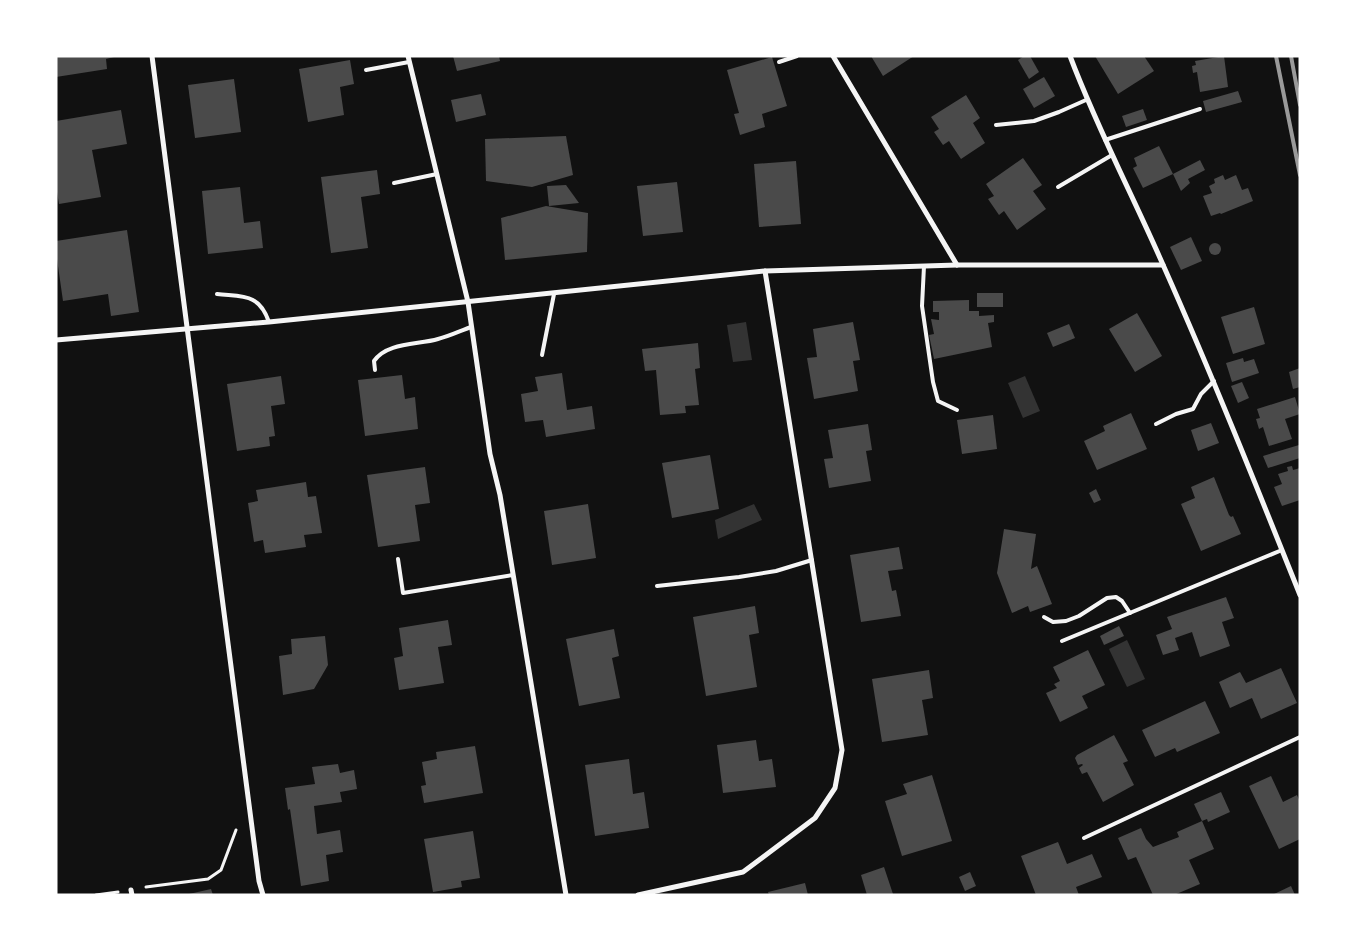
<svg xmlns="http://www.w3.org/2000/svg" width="1356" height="951" viewBox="0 0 1356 951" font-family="'Sofia Sans Condensed',sans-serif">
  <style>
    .water { fill: #333 }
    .building { fill: #4a4a4a }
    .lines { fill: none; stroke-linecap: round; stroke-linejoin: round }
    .path { stroke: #f5f5f5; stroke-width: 3 }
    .service { stroke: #f5f5f5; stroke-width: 4 }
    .minor { stroke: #f5f5f5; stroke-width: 5 }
    .rail { stroke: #9a9a9a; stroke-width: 4 }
  </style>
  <rect width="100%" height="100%" fill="#111"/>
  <g class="water">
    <polygon points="746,322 752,360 733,362 727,325"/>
    <polygon points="1025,376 1040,411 1023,418 1008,383"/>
    <polygon points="754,504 762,520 718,539 715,520"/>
    <polygon points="1127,640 1145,679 1127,687 1109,649"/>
  </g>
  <g class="building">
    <polygon points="56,56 114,56 114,57 106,59 107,69 56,77"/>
    <polygon points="453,56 499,56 500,61 457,71"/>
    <polygon points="871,56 914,56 883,76"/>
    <polygon points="1024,56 1030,56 1039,72 1029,79 1018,60"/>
    <polygon points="1095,56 1144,56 1154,71 1118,94"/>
    <polygon points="1224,56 1228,87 1200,92 1197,72 1193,73 1192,66 1196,65 1195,61"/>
    <polygon points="772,57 787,106 762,114 765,127 740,135 734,114 739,113 727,70"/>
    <polygon points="350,60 354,84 340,87 344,115 308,122 299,69"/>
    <polygon points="1044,77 1055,96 1034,108 1023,89"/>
    <polygon points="234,79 241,132 195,138 188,85"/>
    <polygon points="1238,91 1242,102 1206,112 1203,101"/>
    <polygon points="481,94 486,115 456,122 451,100"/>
    <polygon points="966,95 980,118 973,123 985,143 961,159 949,141 943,145 934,132 939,129 931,117"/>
    <polygon points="1143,109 1147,120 1126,127 1122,116"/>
    <polygon points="121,110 127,144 92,150 101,197 59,204 56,186 56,121"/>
    <polygon points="566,136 573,175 532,187 486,181 485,139"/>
    <polygon points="1159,146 1173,174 1143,188 1133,168 1137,166 1134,158"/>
    <polygon points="1023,158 1042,185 1033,191 1046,209 1017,230 1004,211 999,215 988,199 994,196 986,184"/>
    <polygon points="1200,160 1205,170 1188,179 1190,183 1181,191 1173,174"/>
    <polygon points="796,161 801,224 759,227 754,164"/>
    <polygon points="377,170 380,194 361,197 368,248 331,253 321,177"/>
    <polygon points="1223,175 1225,180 1236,175 1242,190 1248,188 1253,201 1221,214 1220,213 1211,216 1203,196 1212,193 1209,186 1215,183 1214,179"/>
    <polygon points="677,182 683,232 643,236 637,186"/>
    <polygon points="566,185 579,203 549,206 547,186"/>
    <polygon points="240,187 244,223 260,221 263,248 208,254 202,191"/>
    <polygon points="546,206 588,213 587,252 505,260 501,218"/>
    <polygon points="127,230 139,312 111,316 108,294 63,301 56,252 56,241"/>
    <polygon points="1191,237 1202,261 1181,270 1170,247"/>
    <circle cx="1215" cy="249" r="6"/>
    <rect x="977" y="293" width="26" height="14"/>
    <polygon points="969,300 969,311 979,311 979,316 994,315 994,322 988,323 992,347 934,359 929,335 934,334 931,319 939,320 939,312 933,312 933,301"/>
    <polygon points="1254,307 1265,344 1233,354 1221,317"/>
    <polygon points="1137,313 1162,356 1135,372 1109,329"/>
    <polygon points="853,322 860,360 853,361 858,391 814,399 807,358 817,357 813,329"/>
    <polygon points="1069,324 1075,338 1053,347 1047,333"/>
    <polygon points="698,343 700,368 695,369 699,405 685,406 686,413 660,415 656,370 645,371 642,349"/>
    <polygon points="1243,358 1244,362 1254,359 1259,373 1232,382 1226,363"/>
    <polygon points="1300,368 1300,387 1293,389 1289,372"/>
    <polygon points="562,373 567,410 592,406 595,429 546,437 543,420 525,422 521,394 538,391 535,377"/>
    <polygon points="402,375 405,399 415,397 418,429 365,436 358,380"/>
    <polygon points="281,376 285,404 271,406 275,436 269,437 270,446 237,451 227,384"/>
    <polygon points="1242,382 1249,398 1238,403 1231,386"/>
    <polygon points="1295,397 1300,414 1285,419 1292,439 1269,446 1263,427 1259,429 1256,419 1260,418 1257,409"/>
    <polygon points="1131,413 1147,449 1097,470 1084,441 1105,431 1103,426"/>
    <polygon points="993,415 997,449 962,454 957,420"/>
    <polygon points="1211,423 1219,443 1198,451 1191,430"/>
    <polygon points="868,424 872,450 866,451 871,481 829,488 824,459 833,458 828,430"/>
    <polygon points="1299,445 1300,458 1268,468 1263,456"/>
    <polygon points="710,455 719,509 672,518 662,463"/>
    <polygon points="1292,466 1293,470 1300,468 1300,500 1282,506 1274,487 1282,484 1278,474 1288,471 1287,467"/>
    <polygon points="425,467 430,503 415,505 420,541 378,547 367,475"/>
    <polygon points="1214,477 1229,515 1231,517 1233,516 1241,534 1201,551 1181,504 1195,498 1191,487"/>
    <polygon points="306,482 308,497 316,496 322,533 304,535 306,547 265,553 263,540 254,542 248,503 258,501 256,490"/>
    <polygon points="1096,489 1101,500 1094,503 1089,493"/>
    <polygon points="588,504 596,558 552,565 544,511"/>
    <polygon points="1004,529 1036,534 1031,569 1037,566 1052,604 1030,612 1028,606 1012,613 997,573"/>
    <polygon points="899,547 903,569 888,571 892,591 896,590 901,616 861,622 850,555"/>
    <polygon points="1226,597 1234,618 1222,622 1230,646 1200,657 1192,632 1175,638 1179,650 1163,655 1156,635 1172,629 1167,617"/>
    <polygon points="755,606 759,633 749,635 757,687 706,696 693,617"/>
    <polygon points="448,620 452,645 438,647 444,683 399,690 394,658 403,656 399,628"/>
    <polygon points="1119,626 1124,636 1104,645 1100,636"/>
    <polygon points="614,629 619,656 612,658 620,698 579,706 566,639"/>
    <polygon points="325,636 328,665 314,689 283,695 279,656 292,654 291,639"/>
    <polygon points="1088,650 1105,685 1082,696 1088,708 1060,722 1046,693 1057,688 1054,684 1060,681 1053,667"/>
    <polygon points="1281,668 1297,703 1261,719 1252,698 1230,708 1219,682 1240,672 1246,683"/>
    <polygon points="929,670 933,698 922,700 928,735 882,742 872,679"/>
    <polygon points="1205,701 1220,733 1177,752 1175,748 1155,757 1142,730"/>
    <polygon points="1114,735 1128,761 1123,763 1134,785 1103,802 1087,772 1082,774 1079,768 1083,765 1082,764 1078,765 1075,758 1077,755"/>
    <polygon points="756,740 759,761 772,759 776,787 723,793 717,745"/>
    <polygon points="475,746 483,793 424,803 421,786 426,785 422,762 437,759 436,752"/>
    <polygon points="629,759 633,794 644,792 649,828 595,836 585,765"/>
    <polygon points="338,764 340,773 354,770 357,789 340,792 342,802 314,806 317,834 340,830 343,852 326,855 329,881 301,886 290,809 288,810 285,788 315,784 312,767"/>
    <polygon points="932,775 952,841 902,856 885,801 907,794 903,784"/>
    <polygon points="1271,776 1283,802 1297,795 1300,802 1300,839 1279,849 1249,786"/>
    <polygon points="1221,792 1230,812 1208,822 1207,819 1202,821 1214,849 1189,860 1200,884 1174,895 1153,895 1136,857 1128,860 1118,838 1141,828 1146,839 1153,847 1179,837 1177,832 1202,821 1194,804"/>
    <polygon points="473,831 480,878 461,881 462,887 433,892 424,839"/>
    <polygon points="1058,842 1067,864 1092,854 1102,877 1076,887 1079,895 1036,895 1021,856"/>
    <polygon points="884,867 893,894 867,895 861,875"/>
    <polygon points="970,872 976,886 965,891 959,877"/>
    <polygon points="805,883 808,895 769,895 768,892"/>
    <polygon points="1291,886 1295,895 1272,895"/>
    <polygon points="211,889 213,895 189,895 189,894"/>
  </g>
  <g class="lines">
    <g class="path">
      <polyline points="146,887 208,879 221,870 236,830"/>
      <polyline points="96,895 118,892"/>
    </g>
    <g class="service">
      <polyline points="779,62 797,56"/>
      <polyline points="366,70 409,62"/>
      <polyline points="996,125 1034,121 1059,112 1086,100"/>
      <polyline points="1105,140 1200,109"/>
      <polyline points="394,183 437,174"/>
      <polyline points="1058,187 1112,155"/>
      <polyline points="924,266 922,306 933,382 938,401 957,410"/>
      <path d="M217,294c26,3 42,-1 52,28"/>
      <polyline points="542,355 554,294"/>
      <path d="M375,370l-1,-9c13,-19 44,-16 64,-22 12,-3 22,-8 33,-12"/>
      <polyline points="1156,424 1176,414 1193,409 1201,394 1214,381"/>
      <polyline points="398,559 403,593 513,575"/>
      <polyline points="657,586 739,577 776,571 812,560"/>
      <polyline points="1044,617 1053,622 1066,621 1079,616 1107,598 1116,597 1122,601 1130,613"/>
      <polyline points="1062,641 1282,550"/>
      <polyline points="1084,838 1300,737"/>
    </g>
    <g class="minor">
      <path d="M152,56c34,275 72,550 107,825l4,14"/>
      <polyline points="408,56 468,302 490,454 500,495 566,895"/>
      <polyline points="833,56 957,265"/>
      <path d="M1070,56c27,72 63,140 94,211 48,108 92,218 136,328"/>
      <polyline points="56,340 269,322 765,271 957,265 1163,265"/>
      <polyline points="131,890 132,895"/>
      <polyline points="638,895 743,872 815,818 835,788 842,750 765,271"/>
    </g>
    <g class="rail">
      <polyline points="1276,56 1300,175"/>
      <polyline points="1291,56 1300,105"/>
    </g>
  </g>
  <rect width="1356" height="951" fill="none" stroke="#ffffff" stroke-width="115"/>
</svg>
